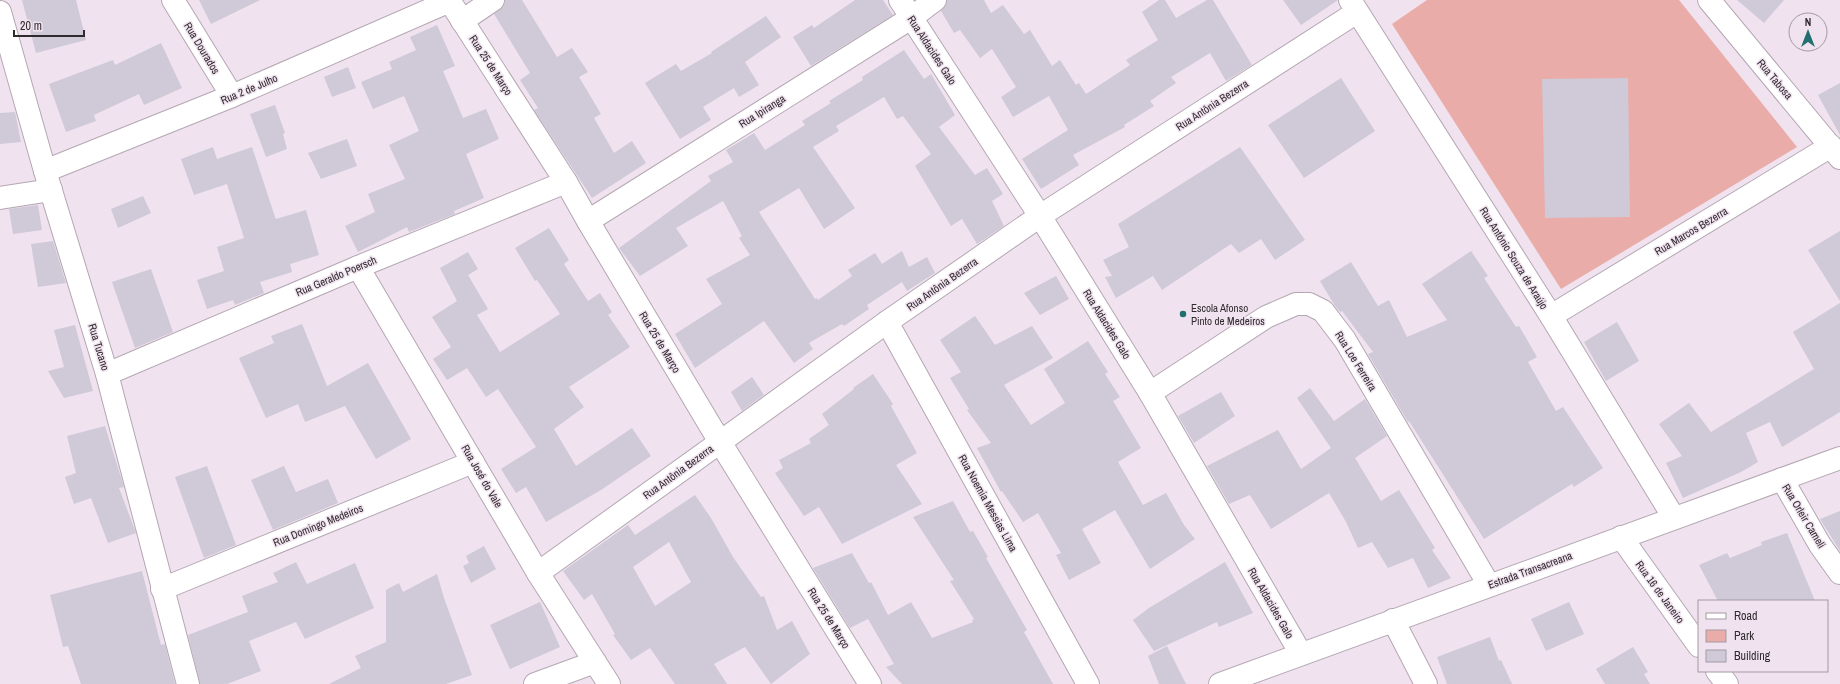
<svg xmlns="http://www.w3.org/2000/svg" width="1840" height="684" viewBox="0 0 1840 684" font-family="'Archivo Narrow',sans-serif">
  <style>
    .green { fill: #e9aca8 }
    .building { fill: #cfc9d8; fill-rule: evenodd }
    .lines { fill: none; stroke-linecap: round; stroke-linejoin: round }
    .minor-casing { stroke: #b4a7b3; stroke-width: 24 }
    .minor { stroke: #fff; stroke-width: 22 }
    .poi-dot { fill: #236e6f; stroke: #f0e3ef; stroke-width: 1.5 }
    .labels { text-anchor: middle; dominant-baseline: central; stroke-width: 3; stroke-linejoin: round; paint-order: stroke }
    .street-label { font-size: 11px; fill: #2f2a2e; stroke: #f0e3ef }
    .poi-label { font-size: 11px; fill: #2f2a2e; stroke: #f0e3ef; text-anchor: start }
  </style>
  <rect width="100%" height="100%" fill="#f0e3ef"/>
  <polygon class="green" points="1427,0 1679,0 1797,147 1561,289 1392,24"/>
  <g class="building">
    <polygon points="22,0 76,0 86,40 36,53"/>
    <polygon points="199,0 260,0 211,24"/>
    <polygon points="505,0 522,0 557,57 572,48 588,72 579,77 601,114 594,118 614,153 632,141 646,163 592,198 534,110 538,108 520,80 530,73 494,14 504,6"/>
    <polygon points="855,0 883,0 893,15 811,66 793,37 812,25 814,28"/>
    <polygon points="947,0 984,0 991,13 1003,5 1024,34 1030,30 1052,66 1060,60 1076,85 1079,83 1086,94 1130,65 1126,60 1158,40 1142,12 1159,0 1165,0 1176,18 1207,0 1213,0 1252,65 1226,81 1210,53 1171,77 1176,83 1150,101 1154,106 1124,125 1125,127 1073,155 1079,165 1041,189 1022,159 1068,130 1049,96 1013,117 1001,97 1016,87 992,49 980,58 960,30 954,33 941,11 946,5"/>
    <polygon points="1283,0 1338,0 1301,25"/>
    <polygon points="1737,0 1784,0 1764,23"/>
    <polygon points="766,16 781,37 745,62 759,85 739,97 734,88 703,107 711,120 680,139 645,83 676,64 681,71 712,53 711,52"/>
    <polygon points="437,25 455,66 443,71 463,118 486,109 499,139 466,154 484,198 454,211 455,214 409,232 407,227 358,252 345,226 375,212 368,194 405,179 389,145 419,131 404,96 373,109 361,82 392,69 389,62 416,50 410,37"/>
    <polygon points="161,43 182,88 144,105 139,94 94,115 96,121 66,132 49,84 113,60 115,65"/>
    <polygon points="904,50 924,79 931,74 955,115 939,127 975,175 987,168 1003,194 992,201 1004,226 977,244 962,219 951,226 915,166 931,154 903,116 897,119 884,97 836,126 839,131 813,147 855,208 824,229 799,188 759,212 815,299 817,298 818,300 852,276 848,270 875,253 882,264 902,251 909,267 927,257 935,273 907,291 902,282 867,305 869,309 844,326 842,324 809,343 813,349 794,363 764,321 695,368 675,334 722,304 706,279 750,255 739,238 742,236 723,201 676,228 688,246 640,276 619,248 711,181 708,176 733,162 726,150 754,133 765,150 805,125 802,121 831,103 829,101 863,80 862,77"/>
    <polygon points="348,67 356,88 332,97 324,77"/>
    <polygon points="1341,78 1375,131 1304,178 1268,125"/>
    <polygon points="1628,78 1630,217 1545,218 1542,79"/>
    <polygon points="1840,83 1840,135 1818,95"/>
    <polygon points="275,105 285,133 283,134 287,149 266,157 250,114"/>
    <polygon points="15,112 21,142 0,144 0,113"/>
    <polygon points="347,139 357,166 321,179 308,153"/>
    <polygon points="213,147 217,159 252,147 275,217 276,219 306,210 319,255 290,264 292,272 260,282 264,293 235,305 233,300 207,309 197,280 224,271 217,247 244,238 227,184 194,195 181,159"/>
    <polygon points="1240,147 1305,240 1275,260 1261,239 1239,253 1231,244 1162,290 1153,276 1116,298 1105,277 1112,276 1103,260 1129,247 1118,224"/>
    <polygon points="143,196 151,213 118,228 111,209"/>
    <polygon points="38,205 42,230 13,234 9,209"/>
    <polygon points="549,228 569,260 564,264 588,301 600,293 612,312 608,315 630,347 569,387 584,407 554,429 576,466 632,428 651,456 601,490 546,522 526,487 516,493 501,469 536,447 498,389 486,397 467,368 447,380 433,359 451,347 432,317 457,301 440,268 468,252 478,269 468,275 488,309 477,315 500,352 560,314 537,280 535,281 515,248"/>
    <polygon points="1840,231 1840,301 1808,250"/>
    <polygon points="53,241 66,283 38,287 31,244"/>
    <polygon points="1471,251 1488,276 1484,278 1516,327 1519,326 1537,357 1528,362 1556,411 1563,407 1603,468 1574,487 1572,484 1484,539 1409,421 1408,422 1368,354 1373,352 1342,311 1340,312 1335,306 1320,281 1351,262 1378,306 1389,300 1407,337 1447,320 1422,284"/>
    <polygon points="151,269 173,332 135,348 112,282"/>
    <polygon points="1056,276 1069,299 1040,315 1024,293"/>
    <polygon points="1840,303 1840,412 1782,447 1770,422 1746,433 1758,462 1741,472 1683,498 1666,463 1682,456 1659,424 1689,403 1711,432 1814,369 1793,332"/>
    <polygon points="975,316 995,345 1032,326 1053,358 1004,385 1031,425 1065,403 1044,369 1088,341 1108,372 1105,374 1120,397 1113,401 1141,448 1118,462 1143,505 1166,493 1184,525 1195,539 1150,569 1115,510 1082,529 1101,563 1069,580 1056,555 1061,553 1038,513 1023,522 1002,491 1001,492 977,448 991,443 967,410 969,409 950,378 961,372 940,340"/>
    <polygon points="1617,322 1639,361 1606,381 1584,342"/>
    <polygon points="302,324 327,386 368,363 411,439 376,459 345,406 305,422 298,404 266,418 239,358 274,343 271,336"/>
    <polygon points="75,325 93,391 64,398 48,371 64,367 54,330"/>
    <polygon points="873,374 893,404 891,406 917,453 896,465 922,504 842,544 819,507 804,516 775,473 783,468 779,460 811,443 809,439 829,425 822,414 854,389 853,388"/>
    <polygon points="752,377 764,395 742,411 731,392"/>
    <polygon points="1310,388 1334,421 1365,399 1387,436 1355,458 1381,501 1399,490 1435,548 1432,550 1451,578 1428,588 1413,558 1388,568 1372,542 1358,548 1346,522 1329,493 1271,529 1250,495 1229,504 1207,466 1278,430 1301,469 1331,448 1297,398"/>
    <polygon points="1221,392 1235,416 1194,443 1178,416"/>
    <polygon points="105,426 124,487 119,488 136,533 108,543 91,498 74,504 65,477 76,473 67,436"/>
    <polygon points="207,466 236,545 204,558 175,477"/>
    <polygon points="284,466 296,492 328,479 338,503 273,530 251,480"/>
    <path d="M695,495l16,23 22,39 28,40 3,-1 13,34 15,-9 18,33 -39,30 -26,-37 -31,17 13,20h-52l-25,-36 -19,12 -18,-25 2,-1 -23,-40 -8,6 -21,-29 65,-46 7,10zM669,542l22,40 -36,24 -22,-39z"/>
    <polygon points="953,501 970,532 973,531 988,557 986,558 1027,630 1024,632 1053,684 902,684 886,667 894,664 868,619 850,628 813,568 852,553 869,583 871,582 888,615 911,602 932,638 973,622 972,620 974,619 950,581 954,580 913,517"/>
    <polygon points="1840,511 1840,551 1820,519"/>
    <polygon points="1787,533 1815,601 1718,601 1699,565 1727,553 1730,558 1762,545 1761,542"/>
    <polygon points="484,546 496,569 471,583 463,566 469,563 466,556"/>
    <polygon points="296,562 307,584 355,563 374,608 305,639 296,622 249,641 261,671 227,684 200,684 188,635 248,612 242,596 278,582 273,573"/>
    <polygon points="1225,562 1253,613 1219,627 1217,622 1154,651 1133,620 1149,608"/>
    <polygon points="142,571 161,645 165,644 175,684 81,684 68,646 63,647 50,595"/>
    <polygon points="437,574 444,598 472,675 446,684 329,684 361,668 355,656 386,642 386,590 399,583 403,592"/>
    <polygon points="540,602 560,647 510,669 490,625"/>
    <polygon points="1569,602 1584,634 1546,651 1531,619"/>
    <polygon points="1490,637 1499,661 1501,660 1512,684 1447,684 1437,657"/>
    <polygon points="1167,646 1186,684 1159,684 1148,656"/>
    <polygon points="1633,647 1648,672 1644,674 1650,684 1605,684 1596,669"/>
  </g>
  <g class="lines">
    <defs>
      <g id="minor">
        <polyline points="173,0 232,96"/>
        <polyline points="449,0 566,182 588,221 720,442 870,684"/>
        <polyline points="900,0 1040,216 1150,393 1301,654"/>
        <polyline points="1350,0 1551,316 1674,518"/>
        <polyline points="1709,0 1840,158"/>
        <polyline points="0,12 45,171 107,374 188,684"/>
        <polyline points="462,21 493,0"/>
        <polyline points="45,171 232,96 450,1"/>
        <polyline points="0,198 51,190"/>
        <polyline points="588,221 911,18 935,0"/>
        <polyline points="358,267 538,573 609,684"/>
        <polyline points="1551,316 1831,146"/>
        <polyline points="887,322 1088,684"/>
        <polyline points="107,374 358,267 566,182"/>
        <polyline points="1150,393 1266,317 1296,304 1309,304 1323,311 1345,340 1489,585"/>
        <polyline points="1782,479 1820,545 1840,573"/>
        <polyline points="1621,537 1699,646"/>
        <polyline points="538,573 887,322 1040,216 1357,12"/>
        <polyline points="162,589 473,462"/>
        <polyline points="1393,620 1426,684"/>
        <polyline points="1717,671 1727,684"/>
        <polyline points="535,684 595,662"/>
        <polyline points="1220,684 1840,458"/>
      </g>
    </defs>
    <use href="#minor" class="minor-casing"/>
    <use href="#minor" class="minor"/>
  </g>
  <circle class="poi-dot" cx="1183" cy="314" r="4"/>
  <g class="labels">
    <g class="street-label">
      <text transform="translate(202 48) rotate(59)">Rua Dourados</text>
      <text transform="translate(932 50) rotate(57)">Rua Aldacides Galo</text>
      <text transform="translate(491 65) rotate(57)">Rua 25 de Março</text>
      <text transform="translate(1775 79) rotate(50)">Rua Tabosa</text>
      <text transform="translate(249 89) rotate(-23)">Rua 2 de Julho</text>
      <text transform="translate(1212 105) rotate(-33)">Rua Antônia Bezerra</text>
      <text transform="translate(762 111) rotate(-32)">Rua Ipiranga</text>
      <text transform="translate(1691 231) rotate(-31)">Rua Marcos Bezerra</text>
      <text transform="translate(1514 258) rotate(58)">Rua Antônio Souza de Araújo</text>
      <text transform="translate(336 276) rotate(-23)">Rua Geraldo Poersch</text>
      <text transform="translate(942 284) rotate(-35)">Rua Antônia Bezerra</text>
      <text transform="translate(1107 324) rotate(58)">Rua Aldacides Galo</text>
      <text transform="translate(660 342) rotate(59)">Rua 25 de Março</text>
      <text transform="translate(99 347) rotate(73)">Rua Tucano</text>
      <text transform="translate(1356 361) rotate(58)">Rua Loe Ferreira</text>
      <text transform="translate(678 472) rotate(-36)">Rua Antônia Bezerra</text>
      <text transform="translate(482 476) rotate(60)">Rua José do Vale</text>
      <text transform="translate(988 503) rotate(61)">Rua Noemia Messias Lima</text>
      <text transform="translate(1804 516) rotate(59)">Rua Orleir Cameli</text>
      <text transform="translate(318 525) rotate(-22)">Rua Domingo Medeiros</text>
      <text transform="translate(1530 570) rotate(-20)">Estrada Transacreana</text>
      <text transform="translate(1660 592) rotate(54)">Rua 16 de Janeiro</text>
      <text transform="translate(1271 603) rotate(60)">Rua Aldacides Galo</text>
      <text transform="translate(829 618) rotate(58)">Rua 25 de Março</text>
    </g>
    <g class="poi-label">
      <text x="1191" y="308">Escola Afonso<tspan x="1191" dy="13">Pinto de Medeiros</tspan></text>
    </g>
  </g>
  <rect x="1698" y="600" width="130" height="72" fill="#f0e3ef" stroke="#a399a2"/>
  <rect x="1706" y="613" width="20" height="6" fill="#ffffff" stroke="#a399a2"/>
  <text x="1734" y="620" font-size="12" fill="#2f2a2e">Road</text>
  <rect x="1706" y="630" width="20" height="12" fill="#e9aca8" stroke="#a399a2"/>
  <text x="1734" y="640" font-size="12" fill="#2f2a2e">Park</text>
  <rect x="1706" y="650" width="20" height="12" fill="#cfc9d8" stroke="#a399a2"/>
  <text x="1734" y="660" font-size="12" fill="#2f2a2e">Building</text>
  <g transform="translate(1808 32)"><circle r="19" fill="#f0e3ef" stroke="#a399a2"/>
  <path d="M0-3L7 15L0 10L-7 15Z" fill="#236e6f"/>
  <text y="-6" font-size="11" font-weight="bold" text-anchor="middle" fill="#2f2a2e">N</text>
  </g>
  <path d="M14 30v6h70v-6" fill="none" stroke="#2f2a2e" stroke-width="2"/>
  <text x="20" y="30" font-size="12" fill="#2f2a2e" stroke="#f0e3ef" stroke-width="3" paint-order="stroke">20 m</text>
</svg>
